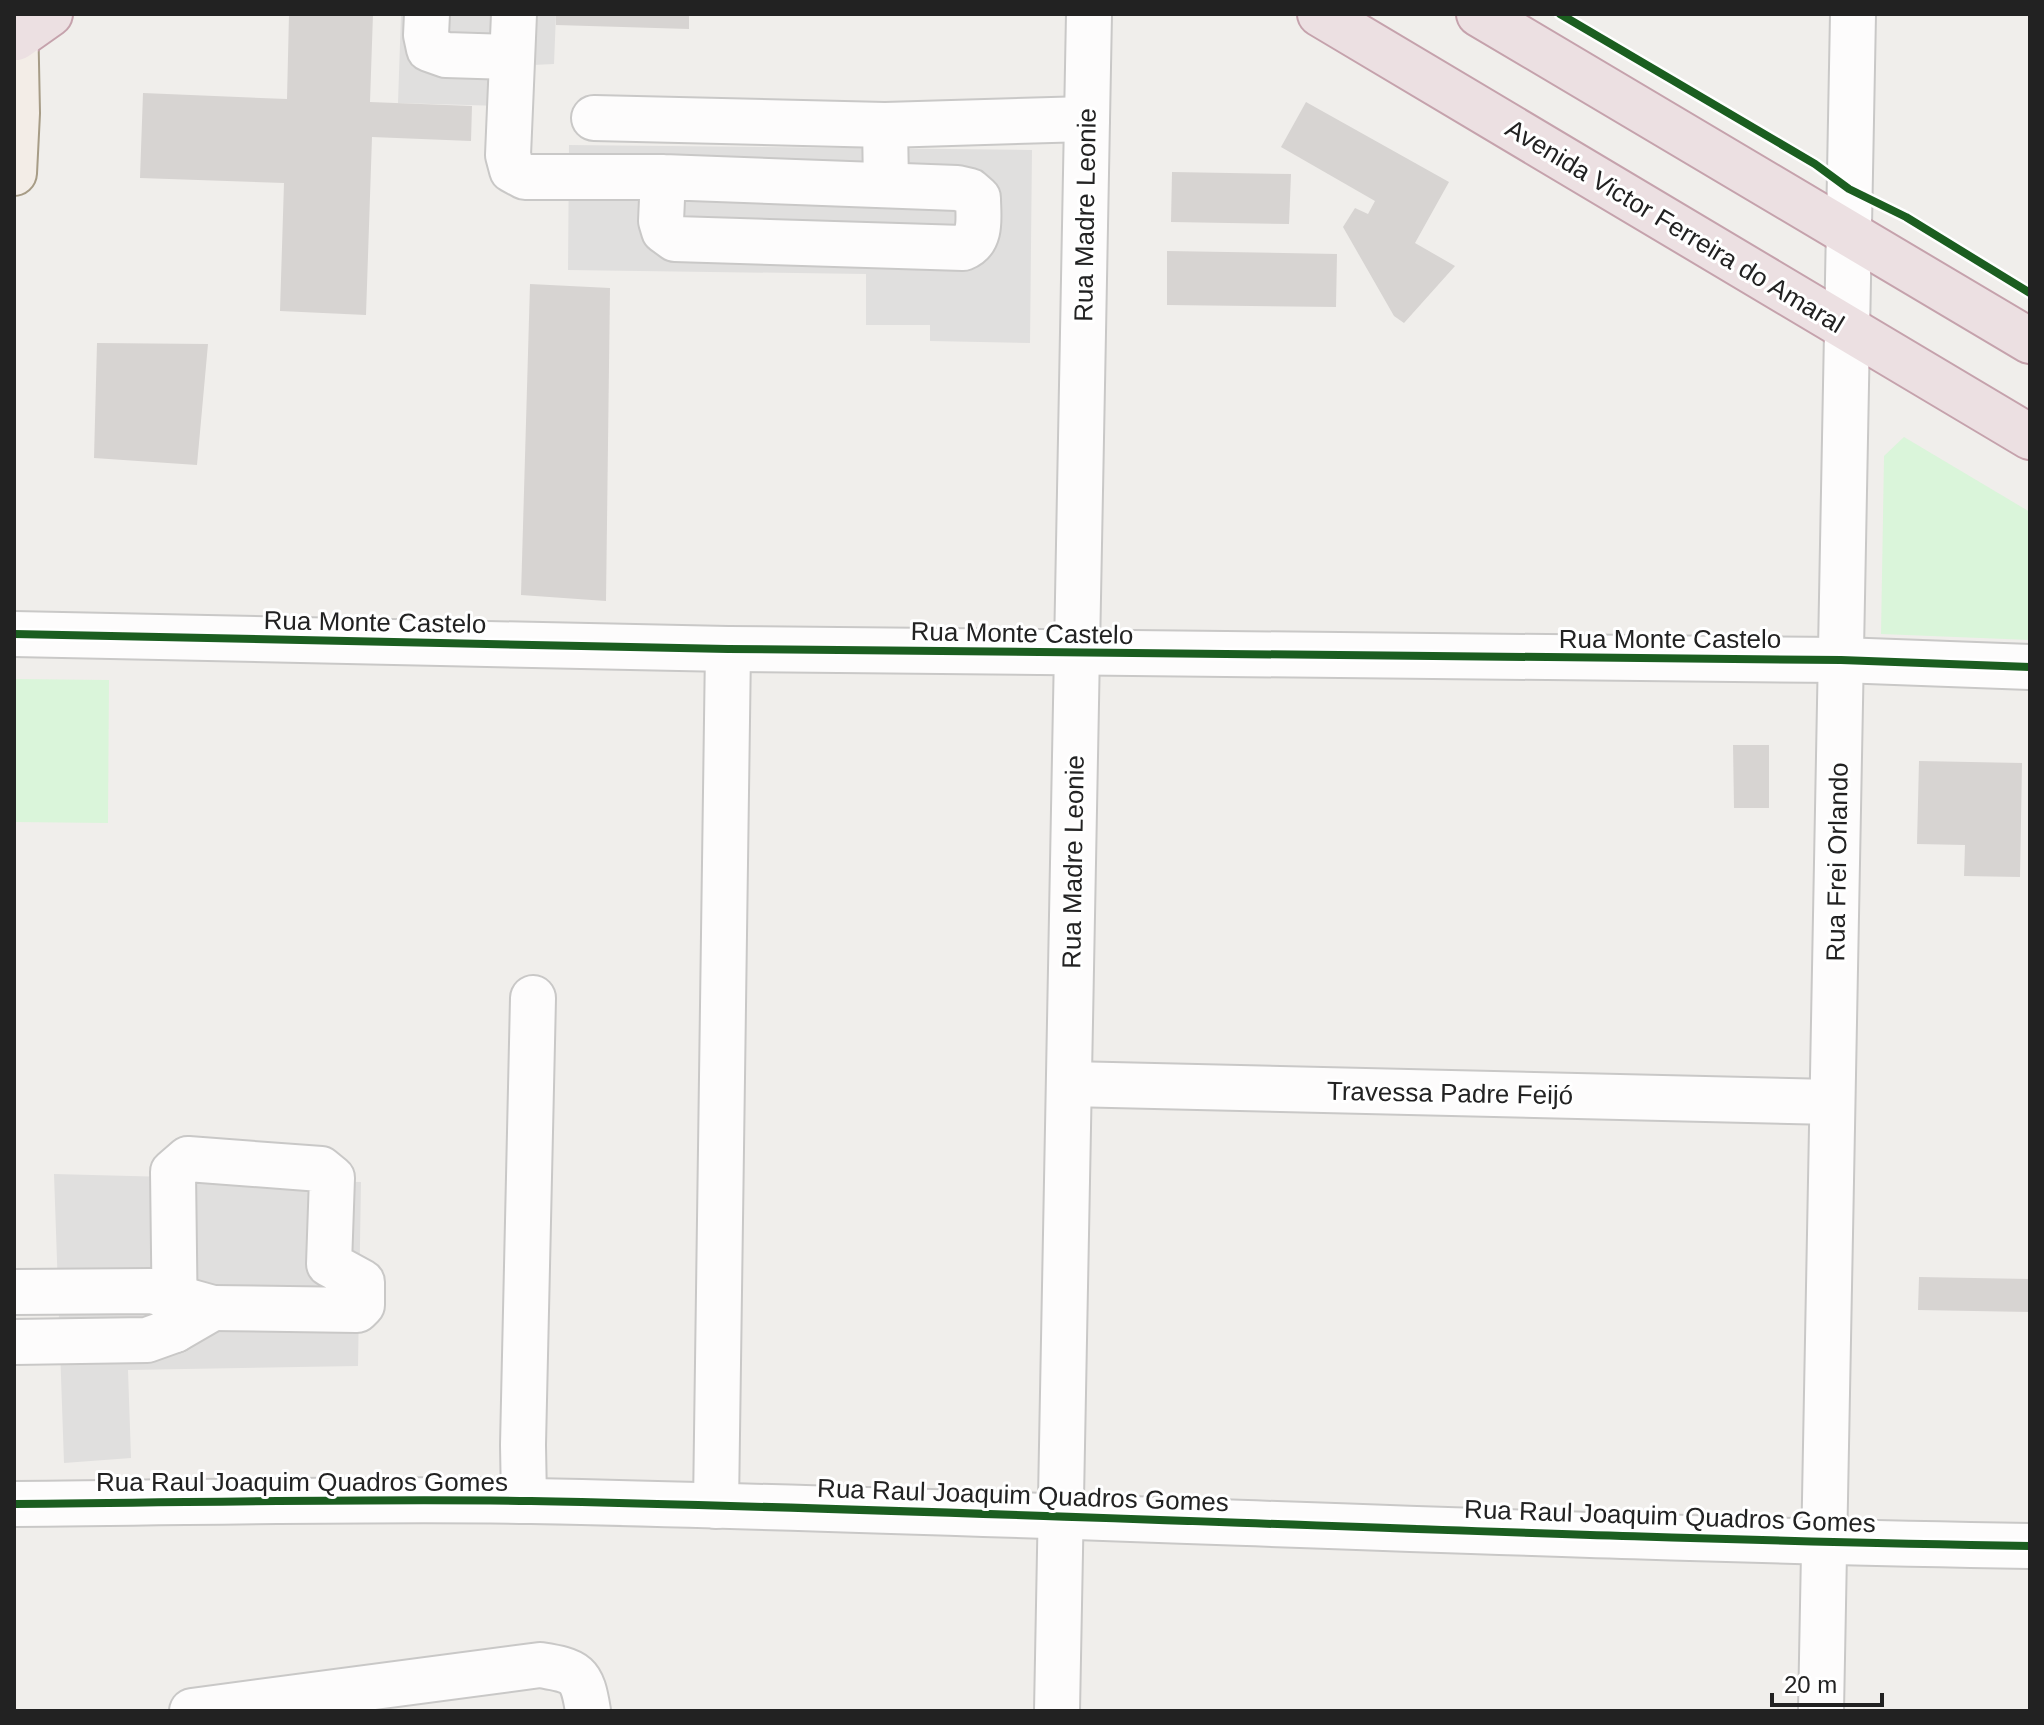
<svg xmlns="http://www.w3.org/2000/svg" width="2044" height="1725" viewBox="0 0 2044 1725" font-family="Arial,sans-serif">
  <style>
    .park { fill: #daf5da }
    .parking { fill: #e0dfde }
    .building { fill: #d7d4d2 }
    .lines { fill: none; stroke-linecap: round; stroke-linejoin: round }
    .minor-casing { stroke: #c9c8c7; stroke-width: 48 }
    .major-casing { stroke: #a79c86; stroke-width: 48 }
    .highway-casing { stroke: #c5a2ac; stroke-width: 48 }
    .minor { stroke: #fdfcfc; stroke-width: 44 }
    .major { stroke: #f3ede7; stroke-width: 44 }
    .highway { stroke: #ece0e2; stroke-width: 44 }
    .cycleway-casing { stroke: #fff; stroke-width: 13 }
    .cycleway { stroke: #1b5e20; stroke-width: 8 }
    .labels { text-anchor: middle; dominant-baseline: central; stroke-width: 6; stroke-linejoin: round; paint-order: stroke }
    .street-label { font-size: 26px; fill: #222; stroke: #fff }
  </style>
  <rect width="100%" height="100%" fill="#f0eeeb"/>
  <g class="park">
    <polygon points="1904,437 2030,512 2030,640 1881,634 1884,456"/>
    <polygon points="14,679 109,680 108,823 14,822"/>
  </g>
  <g class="parking">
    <polygon points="401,14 556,14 554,64 533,65 532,107 398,103"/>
    <polygon points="569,145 1032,150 1030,343 930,341 930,325 866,325 866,274 568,270"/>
    <polygon points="54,1174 361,1182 358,1366 128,1370 131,1458 64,1463"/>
  </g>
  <g class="building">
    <polygon points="289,14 373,14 370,102 472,106 471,141 372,137 366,315 280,311 284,183 140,178 143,93 287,99"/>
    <polygon points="556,14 689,14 689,29 556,25"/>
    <polygon points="1306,102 1449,182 1415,243 1455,266 1404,323 1394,316 1343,227 1355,208 1368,214 1375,201 1281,147"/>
    <polygon points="1172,172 1291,174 1289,224 1171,222"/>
    <polygon points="1167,251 1337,254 1336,307 1167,305"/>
    <polygon points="530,284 610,288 606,601 521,595"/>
    <polygon points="97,343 208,344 197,465 94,458"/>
    <polygon points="1733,745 1769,745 1769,808 1734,808"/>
    <polygon points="1919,761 2022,763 2020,877 1964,876 1965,845 1917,844"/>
    <polygon points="1919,1277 2030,1279 2030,1312 1918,1310"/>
  </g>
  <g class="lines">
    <defs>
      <g id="minor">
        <polyline points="427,14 426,35 429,49 446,55 511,57"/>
        <path d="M514,14l-6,141 4,15 13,7h138l294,11 13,3 8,7c0,18 5,42 -15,50l-288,-9 -11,-8 -3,-10 2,-44"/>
        <polyline points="594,118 885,125 886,185"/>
        <polyline points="885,125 1087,119"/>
        <polyline points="14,634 728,649 1841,660 2030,667"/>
        <polyline points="1069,1084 1832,1102"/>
        <polyline points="14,1292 152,1291 213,1308 175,1330 147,1340 14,1342"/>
        <polyline points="175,1330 173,1172 188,1159 321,1169 332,1178 329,1264 362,1282 362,1305 357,1310 213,1308"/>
        <polyline points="524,1501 523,1445 533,998"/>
        <path d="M14,1504c172,-1 345,-6 517,-3 500,10 999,37 1499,45"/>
        <polyline points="716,1506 728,649"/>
        <path d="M192,1711l348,-46c37,6 42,8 48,46"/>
        <polyline points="1057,1711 1089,14"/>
        <polyline points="1821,1711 1853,14"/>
      </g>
      <polyline id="major" points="14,173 17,113 15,14"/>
      <g id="highway">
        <polyline points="1320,14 2030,437"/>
        <polyline points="1479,14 2030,341"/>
        <polyline points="16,38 50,14"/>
      </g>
    </defs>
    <use href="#minor" class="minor-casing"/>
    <use href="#major" class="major-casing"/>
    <use href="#highway" class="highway-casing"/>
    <use href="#minor" class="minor"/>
    <use href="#major" class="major"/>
    <use href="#highway" class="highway"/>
    <defs>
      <g id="cycleway">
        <polyline points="1560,14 1815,164 1849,189 1906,217 2030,293"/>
        <polyline points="14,634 728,649 1841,660 2030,667"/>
        <path d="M14,1504c172,-1 345,-6 517,-3 500,10 999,37 1499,45"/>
      </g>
    </defs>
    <use href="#cycleway" class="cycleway-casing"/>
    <use href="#cycleway" class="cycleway"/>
  </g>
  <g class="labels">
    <g class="street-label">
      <text transform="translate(1085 215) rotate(-89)">Rua Madre Leonie</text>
      <text transform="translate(1675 226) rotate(31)">Avenida Victor Ferreira do Amaral</text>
      <text transform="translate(375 622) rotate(1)">Rua Monte Castelo</text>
      <text transform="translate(1022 633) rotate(1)">Rua Monte Castelo</text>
      <text x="1670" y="639">Rua Monte Castelo</text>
      <text transform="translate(1073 862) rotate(-89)">Rua Madre Leonie</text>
      <text transform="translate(1837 862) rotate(-89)">Rua Frei Orlando</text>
      <text transform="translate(1450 1093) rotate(1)">Travessa Padre Feijó</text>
      <text x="302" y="1482">Rua Raul Joaquim Quadros Gomes</text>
      <text transform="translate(1023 1495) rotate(2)">Rua Raul Joaquim Quadros Gomes</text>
      <text transform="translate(1670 1516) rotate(2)">Rua Raul Joaquim Quadros Gomes</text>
    </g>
  </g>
  <rect width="2044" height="1725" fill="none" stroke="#222222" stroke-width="32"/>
  <path d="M1772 1693v12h110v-12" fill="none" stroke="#222222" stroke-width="4"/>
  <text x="1784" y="1693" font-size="24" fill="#222222" stroke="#ffffff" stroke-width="6" paint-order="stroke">20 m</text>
</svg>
